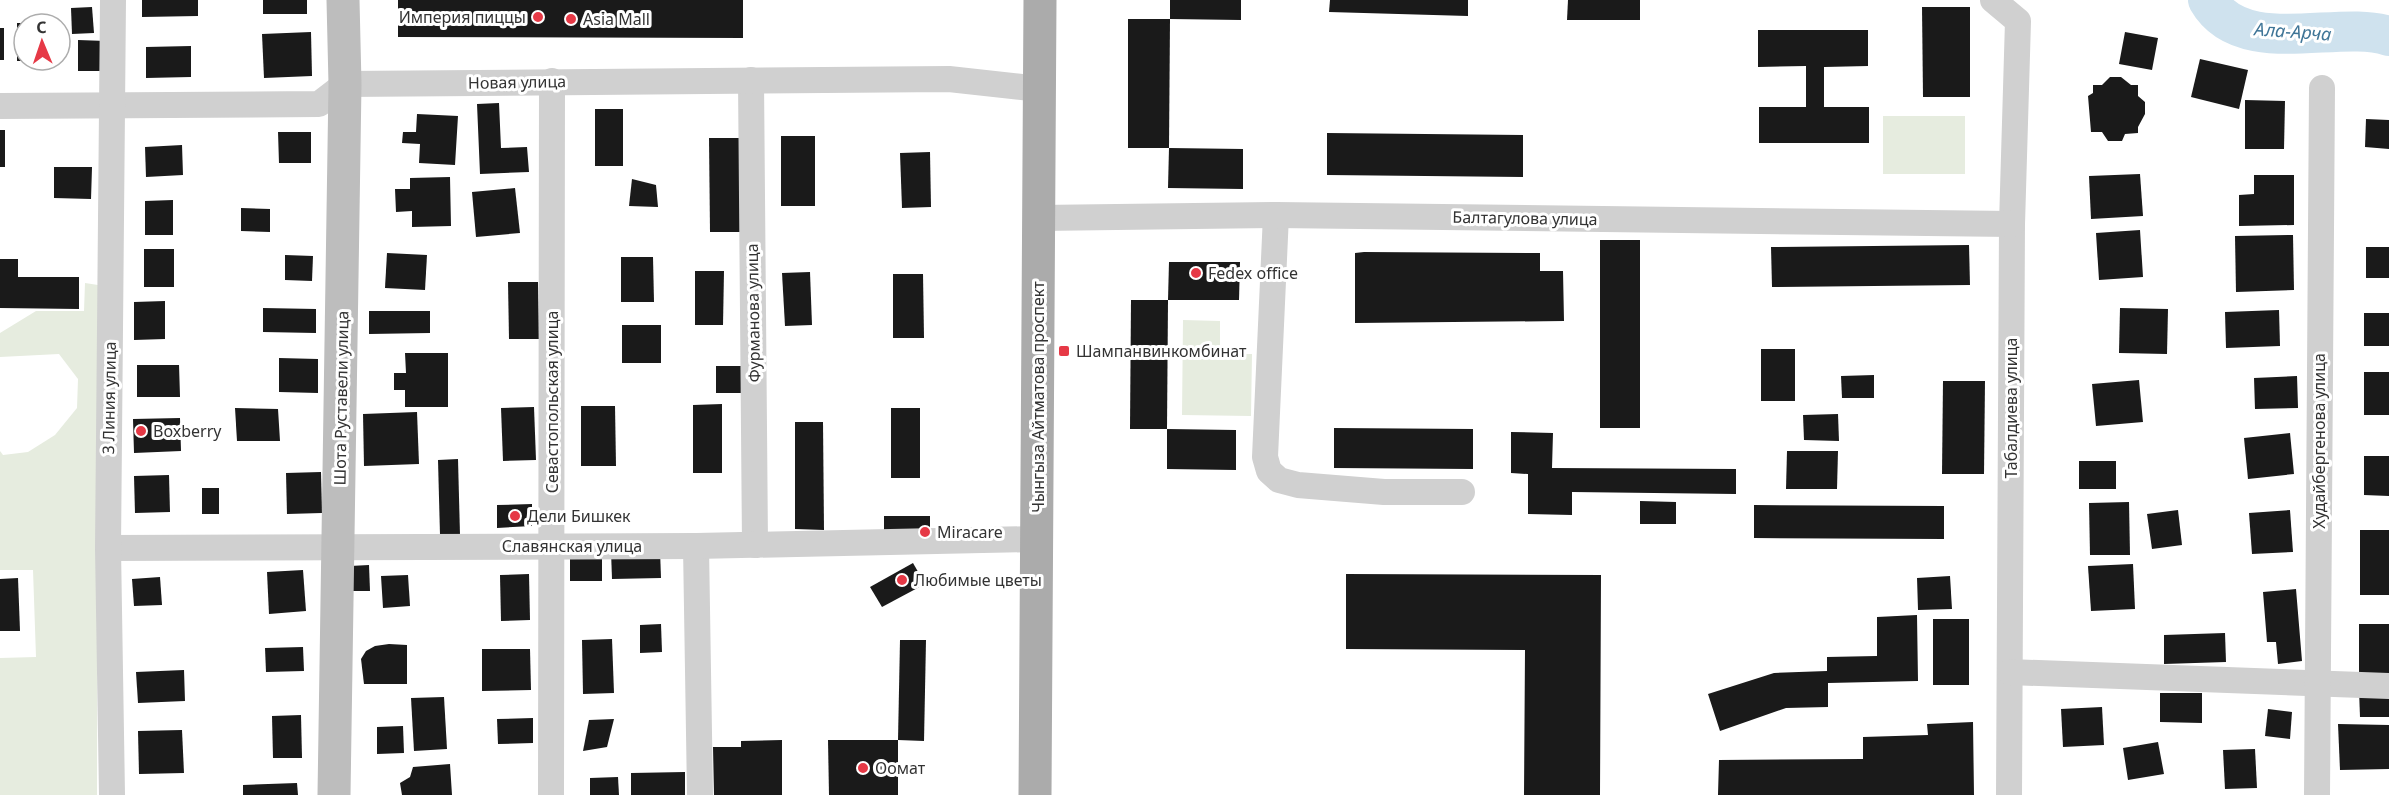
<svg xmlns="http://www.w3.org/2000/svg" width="2389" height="795" viewBox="0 0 2389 795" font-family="'Noto Sans',sans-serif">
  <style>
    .green { fill: #e6ecdf }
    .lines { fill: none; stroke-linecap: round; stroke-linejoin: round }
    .river { stroke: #cfe2ee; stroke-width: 40 }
    .building { fill: #1a1a1a }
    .street { stroke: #d0d0d0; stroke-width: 26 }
    .secondary { stroke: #bdbdbd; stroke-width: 33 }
    .primary { stroke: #ababab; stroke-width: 33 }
    .poi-dot { fill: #e63946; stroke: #fff; stroke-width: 2 }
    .labels { text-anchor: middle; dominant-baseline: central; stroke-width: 6; stroke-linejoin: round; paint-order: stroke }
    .poi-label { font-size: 16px; fill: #333; stroke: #fff; text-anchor: start }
    .street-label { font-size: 16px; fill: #333; stroke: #fff }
    .water-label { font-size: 18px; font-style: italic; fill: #3f7597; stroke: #fff }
  </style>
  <rect width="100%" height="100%" fill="#fff"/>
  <g class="green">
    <rect x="1883" y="116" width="82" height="58"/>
    <polygon points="85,283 98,285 97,795 0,795 0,658 36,657 33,570 0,570 0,451 3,455 28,452 55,435 77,408 78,379 59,354 0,357 0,333 36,311 84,311"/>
    <polygon points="1183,320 1220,321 1220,354 1252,354 1251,416 1182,415"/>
  </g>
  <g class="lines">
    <path class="river" d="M2208,0c34,59 131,19 181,36"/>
  </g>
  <g class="building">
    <polygon points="142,0 198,0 198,16 142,17"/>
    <rect x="263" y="0" width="44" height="14"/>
    <polygon points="398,0 743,0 743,38 398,37"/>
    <polygon points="1170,0 1241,0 1241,20 1170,19"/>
    <polygon points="1330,0 1468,0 1468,16 1329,12"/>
    <polygon points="1568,0 1640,0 1640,20 1567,20"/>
    <polygon points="92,7 94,33 72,34 71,8"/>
    <polygon points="1922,7 1970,7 1970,97 1923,97"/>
    <polygon points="1128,19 1170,19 1169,148 1128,148"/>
    <rect x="17" y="23" width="7" height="38"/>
    <rect x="0" y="28" width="4" height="32"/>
    <polygon points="1758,30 1868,30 1868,66 1824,67 1824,107 1869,107 1869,143 1759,143 1759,107 1806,107 1806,66 1758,67"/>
    <polygon points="311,32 312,76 264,78 262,34"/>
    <polygon points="2125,32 2158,38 2152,70 2119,64"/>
    <polygon points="78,40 106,41 106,71 78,71"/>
    <polygon points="191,46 191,77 146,78 146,47"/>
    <polygon points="2200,59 2248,70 2239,109 2191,97"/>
    <polygon points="2110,77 2121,77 2131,85 2138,85 2138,96 2145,102 2145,114 2138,127 2138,133 2125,134 2122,141 2108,141 2102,132 2091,132 2088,96 2093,93 2093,85 2102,85"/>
    <polygon points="2245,100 2285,101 2284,149 2245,149"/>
    <polygon points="499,103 501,148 527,147 529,172 480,174 477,104"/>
    <rect x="595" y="109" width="28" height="57"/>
    <polygon points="417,114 458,116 455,165 419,163 420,144 402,143 403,132 416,132"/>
    <polygon points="2366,119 2389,120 2389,149 2365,147"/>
    <rect x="0" y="130" width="5" height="37"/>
    <polygon points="278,132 311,132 311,163 279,163"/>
    <polygon points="1327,133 1523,135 1523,177 1327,175"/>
    <rect x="781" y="136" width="34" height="70"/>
    <polygon points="709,138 743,138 743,232 710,232"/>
    <polygon points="182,145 183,175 146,177 145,147"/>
    <polygon points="1169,148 1243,149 1243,189 1168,188"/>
    <polygon points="930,152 931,207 902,208 900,153"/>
    <polygon points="54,167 92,167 91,199 54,198"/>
    <polygon points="2140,174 2143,216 2091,219 2089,176"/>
    <polygon points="2254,175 2294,175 2294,225 2239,226 2239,195 2254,194"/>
    <polygon points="450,177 451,226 412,227 412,211 396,212 395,189 410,189 410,178"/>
    <polygon points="632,179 656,185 658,207 629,206"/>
    <polygon points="515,188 520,233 476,237 472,192"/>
    <polygon points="173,200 173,235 145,235 145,201"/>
    <polygon points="241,208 270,209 270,232 241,231"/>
    <polygon points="2140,230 2143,277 2099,280 2096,233"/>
    <polygon points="2293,235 2294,290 2236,292 2235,236"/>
    <rect x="1600" y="240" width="40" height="188"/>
    <polygon points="1969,245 1970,285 1772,287 1771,247"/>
    <rect x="2366" y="247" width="23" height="31"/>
    <rect x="144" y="249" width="30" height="38"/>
    <polygon points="1364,252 1540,253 1540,271 1563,271 1564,321 1355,323 1355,253"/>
    <polygon points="387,253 427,255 425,290 385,288"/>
    <polygon points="285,255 313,256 312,281 285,280"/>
    <polygon points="621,257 653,257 654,302 621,302"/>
    <polygon points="0,259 18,259 18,277 79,277 79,309 0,308"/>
    <polygon points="1169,262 1240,262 1239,300 1168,300"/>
    <polygon points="695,271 724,271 723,325 695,325"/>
    <polygon points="810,272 812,325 785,326 782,273"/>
    <polygon points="893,274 923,274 924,338 893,338"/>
    <polygon points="508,282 538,282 539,339 509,339"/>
    <polygon points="1131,300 1168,300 1167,429 1130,429"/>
    <polygon points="165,301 165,339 134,340 134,302"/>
    <polygon points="263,308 316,309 316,333 263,332"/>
    <polygon points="2120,308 2168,309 2167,354 2119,353"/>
    <polygon points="2279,310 2280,346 2226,348 2225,312"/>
    <polygon points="369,311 430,311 430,333 369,334"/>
    <rect x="2364" y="313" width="25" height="33"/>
    <rect x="622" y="325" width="39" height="38"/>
    <rect x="1761" y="349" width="34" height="52"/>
    <polygon points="405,353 448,353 448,407 405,407 405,390 394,390 394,373 406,373"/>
    <polygon points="279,358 318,359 318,393 279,392"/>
    <polygon points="137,365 179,365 180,397 137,397"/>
    <rect x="716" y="366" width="26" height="27"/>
    <rect x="2364" y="372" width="25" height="43"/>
    <polygon points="1874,375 1874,398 1842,398 1841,376"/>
    <polygon points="2297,376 2298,408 2255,409 2254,378"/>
    <polygon points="2139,380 2143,422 2096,426 2092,384"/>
    <polygon points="1943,381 1985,381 1984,474 1942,474"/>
    <polygon points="722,404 722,473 693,473 693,405"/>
    <polygon points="581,406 615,406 616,466 581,466"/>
    <polygon points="534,407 536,460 503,461 501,408"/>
    <polygon points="235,408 278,409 280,441 237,441"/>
    <rect x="891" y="408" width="29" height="70"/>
    <polygon points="417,412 419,464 364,466 363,414"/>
    <polygon points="1838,414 1839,441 1804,440 1803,415"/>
    <polygon points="180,418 181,451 134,453 133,419"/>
    <polygon points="795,422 823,422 824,530 795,529"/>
    <polygon points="1334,428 1473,429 1473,469 1334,468"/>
    <polygon points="1167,429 1236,430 1236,470 1167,469"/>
    <polygon points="1511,432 1553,433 1552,468 1736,469 1736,494 1572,492 1572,515 1528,514 1528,474 1511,473"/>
    <polygon points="2290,433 2294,474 2248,479 2244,438"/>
    <polygon points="1787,451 1838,451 1837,489 1786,489"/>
    <polygon points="2364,456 2389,456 2389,496 2364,495"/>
    <polygon points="458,459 460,535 440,535 438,460"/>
    <rect x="2079" y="461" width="37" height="28"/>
    <polygon points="321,472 322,513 287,514 286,473"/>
    <polygon points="169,475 170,512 135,513 134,476"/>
    <rect x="202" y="488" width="17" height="26"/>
    <polygon points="1640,501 1676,502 1676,524 1640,524"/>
    <polygon points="2129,502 2130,555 2090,555 2089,503"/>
    <polygon points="532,504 532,526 497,528 497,505"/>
    <polygon points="1754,505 1944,506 1944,539 1754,538"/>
    <polygon points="2178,510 2182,545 2152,549 2147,514"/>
    <polygon points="2290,510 2293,552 2252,554 2249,513"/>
    <rect x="884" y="516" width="46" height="22"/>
    <rect x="2360" y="530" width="29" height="65"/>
    <polygon points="660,550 661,578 612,579 611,551"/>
    <polygon points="602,551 602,581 570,581 570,552"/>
    <polygon points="913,563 925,584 882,607 870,587"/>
    <polygon points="2133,564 2135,609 2091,611 2088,566"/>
    <polygon points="369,565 370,591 351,591 350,566"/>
    <polygon points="303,570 306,611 269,614 267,572"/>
    <polygon points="529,574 530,620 501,621 500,575"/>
    <polygon points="1346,574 1601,575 1600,795 1524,795 1525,650 1346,649"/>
    <polygon points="408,575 410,606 383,608 381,576"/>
    <polygon points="1950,576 1952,609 1918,610 1917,578"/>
    <polygon points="160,577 162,605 134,606 132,579"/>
    <polygon points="18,578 20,631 0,631 0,579"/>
    <polygon points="2296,589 2302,661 2278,664 2276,642 2267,642 2263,592"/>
    <polygon points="1917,615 1918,681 1828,683 1828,707 1786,708 1720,731 1708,694 1774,673 1827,671 1827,657 1877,656 1877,617"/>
    <rect x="1933" y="619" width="36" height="66"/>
    <polygon points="661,624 662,652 640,653 640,625"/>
    <rect x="2359" y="624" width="30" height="54"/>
    <polygon points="2225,633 2226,662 2164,664 2164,635"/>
    <polygon points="612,639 614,693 583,694 582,640"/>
    <polygon points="900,640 926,640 924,741 898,740"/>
    <polygon points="389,644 407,645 407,684 364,684 361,659 366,651 375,646"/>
    <polygon points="303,647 304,671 266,672 265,648"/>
    <polygon points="482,649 530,649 531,690 482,691"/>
    <polygon points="184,670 185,701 138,703 136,672"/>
    <polygon points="2359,690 2389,691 2389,717 2360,717"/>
    <polygon points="2160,693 2202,693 2202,723 2160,722"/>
    <polygon points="444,697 447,749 414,751 411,698"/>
    <polygon points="2102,707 2104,745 2063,747 2061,709"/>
    <polygon points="2268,709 2292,712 2290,739 2265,736"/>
    <polygon points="301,715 302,758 273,758 272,716"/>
    <polygon points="533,718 533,743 498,744 497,719"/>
    <polygon points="614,719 607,747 583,751 589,720"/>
    <polygon points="1973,722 1974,795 1718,795 1719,760 1863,759 1863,737 1928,735 1927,724"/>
    <polygon points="2338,724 2389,725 2389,769 2340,770"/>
    <polygon points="403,726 404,753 377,754 377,727"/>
    <polygon points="182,730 184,773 139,774 138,731"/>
    <polygon points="782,740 782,795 714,795 713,747 741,747 741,741"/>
    <polygon points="828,740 898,740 898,795 829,795"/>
    <polygon points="2158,742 2164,774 2128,780 2123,748"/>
    <polygon points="2255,749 2257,788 2225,789 2223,750"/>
    <polygon points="450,764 452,795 402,795 400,783 410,777 413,767"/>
    <polygon points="685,772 685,795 631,795 631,773"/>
    <polygon points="618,777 619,795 590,795 590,778"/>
    <polygon points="297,783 298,795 243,795 243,785"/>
  </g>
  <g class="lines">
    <g class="street">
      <polyline points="1993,0 2018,21 2012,224 2009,795"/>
      <polyline points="751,80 755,545"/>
      <polyline points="0,106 319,104 345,84 949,79 1040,89"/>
      <polyline points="1276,215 1265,457 1269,471 1279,480 1298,485 1384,492 1462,492"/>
      <polyline points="1039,218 1276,215 2012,224"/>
      <polyline points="696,546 700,795"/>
      <polyline points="108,548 696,546 1036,539"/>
      <polyline points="2010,672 2389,686"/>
      <polyline points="112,795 108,548 113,0"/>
      <polyline points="551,795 552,81"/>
      <polyline points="2317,795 2322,88"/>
    </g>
    <polyline class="secondary" points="334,795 345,84 343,0"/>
    <polyline class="primary" points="1035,795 1040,0"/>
  </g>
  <g class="poi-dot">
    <circle cx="538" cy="17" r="6"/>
    <circle cx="571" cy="19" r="6"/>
    <circle cx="1196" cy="273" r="6"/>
    <rect x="1058" y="345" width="12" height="12" rx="3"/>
    <circle cx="141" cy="431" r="6"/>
    <circle cx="515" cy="516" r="6"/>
    <circle cx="925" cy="532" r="6"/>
    <circle cx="902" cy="580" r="6"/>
    <circle cx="863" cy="768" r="6"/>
  </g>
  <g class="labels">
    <g class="poi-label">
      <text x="526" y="17" text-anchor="end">Империя пиццы</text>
      <text x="583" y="19">Asia Mall</text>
      <text x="1208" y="273">Fedex office</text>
      <text x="1076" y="351">Шампанвинкомбинат</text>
      <text x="153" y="431">Boxberry</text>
      <text x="527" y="516">Дели Бишкек</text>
      <text x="937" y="532">Miracare</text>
      <text x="914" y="580">Любимые цветы</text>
      <text x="875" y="768">Оомат</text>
    </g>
    <g class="street-label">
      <text transform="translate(517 82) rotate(-1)">Новая улица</text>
      <text transform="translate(1525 218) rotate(1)">Балтагулова улица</text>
      <text transform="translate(753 313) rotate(-91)">Фурманова улица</text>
      <text transform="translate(1038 397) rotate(-90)">Чынгыза Айтматова проспект</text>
      <text transform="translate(109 398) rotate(-89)">3 Линия улица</text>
      <text transform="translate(341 398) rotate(-89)">Шота Руставели улица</text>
      <text transform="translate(552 402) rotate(-90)">Севастопольская улица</text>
      <text transform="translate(2011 408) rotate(-90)">Табалдиева улица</text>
      <text transform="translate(2319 441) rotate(-90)">Худайбергенова улица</text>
      <text x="572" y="546">Славянская улица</text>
    </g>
    <g class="water-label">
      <text transform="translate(2293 31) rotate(4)">Ала-Арча</text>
    </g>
  </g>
  <g transform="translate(42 42) rotate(358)"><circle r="28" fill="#ffffff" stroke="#adadad" stroke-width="1.5"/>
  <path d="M0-4.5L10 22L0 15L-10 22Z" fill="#e63946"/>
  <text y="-9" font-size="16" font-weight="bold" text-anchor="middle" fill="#333333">С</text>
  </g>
</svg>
